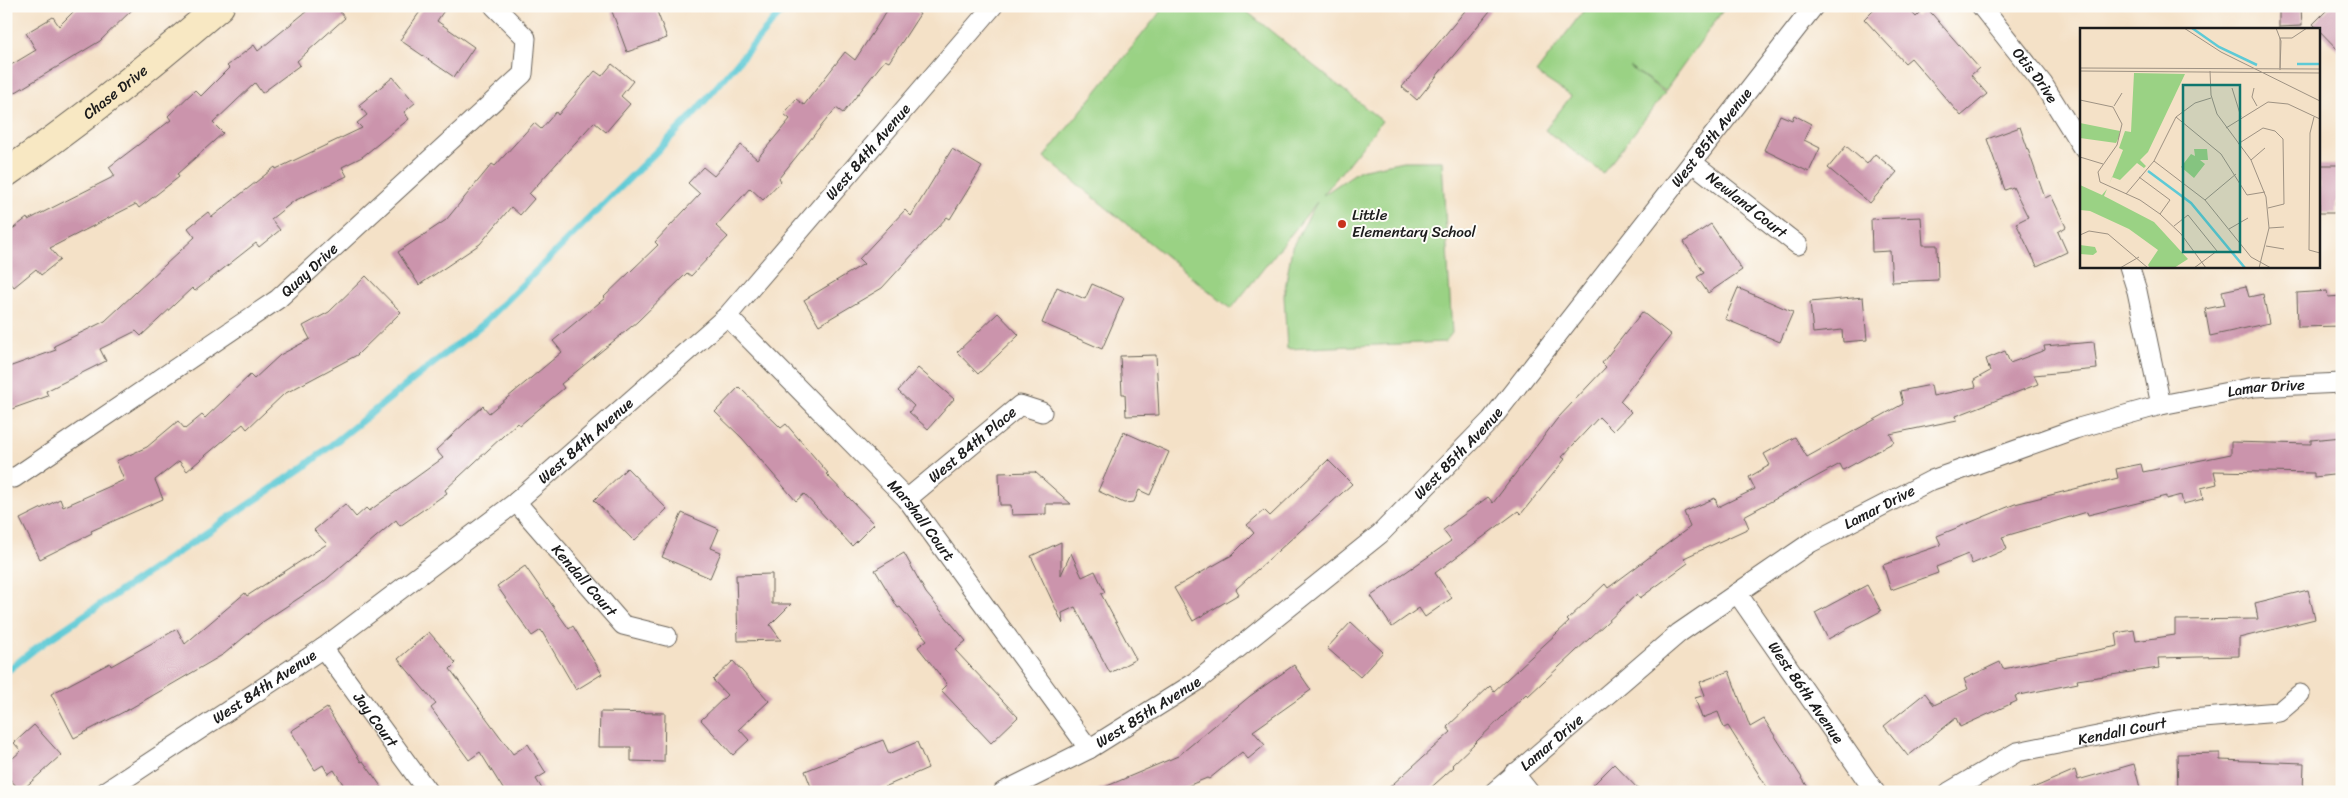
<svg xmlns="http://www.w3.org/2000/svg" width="2348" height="798" viewBox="0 0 2348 798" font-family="Sriracha,sans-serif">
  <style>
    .green { fill: #9ad284; stroke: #5b7750 }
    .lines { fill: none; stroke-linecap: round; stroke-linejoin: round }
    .stream { stroke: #5ecad6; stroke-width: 7 }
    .building { fill: #cb94ac }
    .street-casing { stroke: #686158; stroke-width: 21 }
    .secondary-casing { stroke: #686158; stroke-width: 30 }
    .street { stroke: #fff; stroke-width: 19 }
    .secondary { stroke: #f8e8c3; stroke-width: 28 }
    .poi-dot { fill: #c8321e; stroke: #fdfcf7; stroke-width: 2 }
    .labels { text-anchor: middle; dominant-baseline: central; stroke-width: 4; stroke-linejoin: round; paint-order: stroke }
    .street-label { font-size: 15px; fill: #1c1c1c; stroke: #fdfcf7 }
    .poi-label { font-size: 15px; fill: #1c1c1c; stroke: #fdfcf7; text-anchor: start }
    .inset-river { fill: none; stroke: #5ecad6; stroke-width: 2.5 }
    .inset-road { fill: none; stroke: #9e9283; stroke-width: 1 }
    .view { fill: #0f766e; fill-opacity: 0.15; stroke: #0f766e; stroke-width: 2.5 }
    .inset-edge { fill: none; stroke: #1c1c1c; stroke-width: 2.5 }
  </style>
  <rect width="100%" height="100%" fill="#fdfcf7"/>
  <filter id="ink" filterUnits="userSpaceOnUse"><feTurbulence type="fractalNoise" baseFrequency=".02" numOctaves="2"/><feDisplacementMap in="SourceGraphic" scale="10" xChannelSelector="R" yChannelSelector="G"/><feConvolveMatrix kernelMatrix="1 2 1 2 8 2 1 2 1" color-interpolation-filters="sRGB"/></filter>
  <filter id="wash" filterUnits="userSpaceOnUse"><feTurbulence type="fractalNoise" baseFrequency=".0096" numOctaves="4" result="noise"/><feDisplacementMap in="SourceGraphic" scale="20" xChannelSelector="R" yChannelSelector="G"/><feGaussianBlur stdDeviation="1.12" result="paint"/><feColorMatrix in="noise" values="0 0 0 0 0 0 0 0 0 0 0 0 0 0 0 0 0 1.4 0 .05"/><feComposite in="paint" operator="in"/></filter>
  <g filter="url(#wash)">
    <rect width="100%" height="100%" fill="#f4e1c7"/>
    <g class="green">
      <polygon points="1165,6 1240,6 1382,121 1323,195 1360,170 1403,161 1442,161 1452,333 1445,342 1287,349 1284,295 1292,247 1317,202 1231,309 1044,157"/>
      <polygon points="1587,6 1726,6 1665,91 1630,67 1665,93 1603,173 1545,130 1571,96 1536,73"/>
    </g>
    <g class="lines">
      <polyline class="stream" points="6,672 36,648 304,467 485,322 690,118 786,6"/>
    </g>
    <g id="blocks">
      <g class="building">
        <polygon points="79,6 136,6 100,41 6,98 6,68 36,50 26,33 53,17 59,26"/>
        <polygon points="313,6 335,6 345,18 297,61 300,65 262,93 255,83 213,123 223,133 177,174 179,177 139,208 136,204 50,248 60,260 41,275 36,269 14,287 6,277 6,234 27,218 28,220 115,176 109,167 171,120 168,116 195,90 201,96 229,68 227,66 254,45 258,51"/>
        <polygon points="424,6 447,6 437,21 474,47 454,77 400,40"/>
        <polygon points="610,6 655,6 667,38 627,52"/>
        <polygon points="890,6 908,6 920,14 889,62 885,60 843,113 836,108 779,178 781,181 763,200 750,188 716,226 728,237 691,276 687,273 637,322 561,384 564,388 520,425 517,423 445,490 447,493 400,526 396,520 322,583 261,623 224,654 133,707 74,738 51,694 110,663 111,666 177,629 185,644 245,593 247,596 327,544 314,530 345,504 356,517 366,508 369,511 443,458 436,450 483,406 489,413 562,352 553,341 605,298 604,297 658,245 655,242 700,194 688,183 703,167 714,176 741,145 757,159 790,119 784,114 796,99 804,105 845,52 855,60"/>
        <polygon points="1469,6 1494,6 1417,100 1402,87"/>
        <polygon points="1877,6 1906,6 1916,17 1926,7 1979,68 1971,75 1987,94 1961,116 1911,58 1905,63 1864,19"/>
        <polygon points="2279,6 2301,6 2302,26 2279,27"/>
        <polygon points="2331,6 2342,6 2342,54 2313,24"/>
        <polygon points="612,64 633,81 621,96 630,104 606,132 594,122 529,194 534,199 520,215 511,207 480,244 419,285 398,252 446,220 492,164 495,166 534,123 541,129 556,112 558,115 595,71 602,76"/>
        <polygon points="393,77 415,103 404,112 409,119 362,157 342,167 347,176 294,201 271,219 280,230 259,247 256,243 195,291 192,288 141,336 136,331 100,349 106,361 46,391 48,396 6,411 6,368 56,350 54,346 105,321 195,237 188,228 208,212 212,217 275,167 276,169 362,128 357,123 367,115 359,105"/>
        <polygon points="1780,115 1792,120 1794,115 1811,124 1804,140 1820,148 1809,172 1764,150"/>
        <polygon points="2020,127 2045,198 2051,195 2066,227 2058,232 2067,252 2037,266 2016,223 2028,217 2013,187 2005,190 1987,139"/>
        <polygon points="1846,146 1867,164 1875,154 1897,172 1870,203 1828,168"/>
        <polygon points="952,149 982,167 950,219 947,217 882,288 819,325 804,300 864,264 859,259 905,210 911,216"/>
        <polygon points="2319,165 2342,165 2342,201 2336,201 2336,213 2319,213"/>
        <polygon points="1921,217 1923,245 1937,245 1938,280 1892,282 1890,251 1872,252 1871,219"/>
        <polygon points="1711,224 1742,270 1708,293 1697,277 1704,273 1684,242"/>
        <polygon points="366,276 401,312 357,355 284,394 247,429 243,424 187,471 179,461 155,480 163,499 91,531 92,533 40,559 20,519 60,499 63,507 124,480 116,461 147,447 178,421 185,429 202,415 205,418 250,375 254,379 280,355 310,339 303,326 329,312"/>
        <polygon points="1092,284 1124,298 1102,349 1042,323 1057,287 1085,299"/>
        <polygon points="2246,286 2249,297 2263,294 2269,323 2210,336 2205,309 2225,305 2222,291"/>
        <polygon points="1738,288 1793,312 1780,342 1725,319"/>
        <polygon points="2327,291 2328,297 2342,296 2342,326 2298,327 2297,293"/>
        <polygon points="1863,297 1867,340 1843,342 1842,330 1813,333 1810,302"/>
        <polygon points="1642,312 1671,335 1620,401 1631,412 1613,431 1599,417 1562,457 1565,459 1521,514 1518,511 1435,573 1452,598 1425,617 1419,608 1392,627 1371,596 1451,541 1443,530 1488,497 1493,503 1557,419 1606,367 1602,363"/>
        <polygon points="998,313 1019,335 978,374 957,352"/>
        <polygon points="2094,342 2097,369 2034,375 2038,384 1956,416 1957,420 1890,434 1894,442 1843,470 1840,464 1744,516 1749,528 1684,558 1688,563 1640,598 1637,594 1528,696 1526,694 1452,765 1454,767 1426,792 1384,792 1451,732 1447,727 1490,686 1494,691 1569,622 1567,620 1605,584 1608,588 1690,527 1684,512 1715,498 1718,507 1755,489 1749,477 1770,465 1764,454 1795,437 1807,457 1903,404 1900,391 1931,385 1933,396 1976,387 1974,380 1990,371 1986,359 2005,351 2010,363 2045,350 2044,346"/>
        <polygon points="1156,355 1159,415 1126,416 1125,394 1122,394 1120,356"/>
        <polygon points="918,368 954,399 928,429 909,412 914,406 898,391"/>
        <polygon points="739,387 781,428 786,424 828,473 826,474 874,524 852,546 804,494 796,501 742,438 715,412"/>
        <polygon points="1124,432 1169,452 1150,495 1139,490 1134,502 1124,503 1098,491"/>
        <polygon points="2342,437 2342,474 2314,477 2314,473 2214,471 2217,484 2201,488 2203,499 2183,504 2181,495 2166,499 2166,496 2088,515 2087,512 2002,537 2007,549 1972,564 1968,554 1936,567 1938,573 1891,590 1883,565 1941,545 1937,536 2015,504 2118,478 2116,469 2141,464 2143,472 2231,454 2231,442 2311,444 2311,440"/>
        <polygon points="1328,460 1352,484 1236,589 1239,594 1193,621 1174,588 1232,555 1254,533 1247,525 1264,510 1270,516"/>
        <polygon points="627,468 667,509 634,541 594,500"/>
        <polygon points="1035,472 1071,504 1046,504 1046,514 1012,515 1011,505 1000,505 999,473"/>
        <polygon points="682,513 719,529 711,548 721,552 710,578 662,557"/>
        <polygon points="1061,542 1061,575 1071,553 1082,577 1095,571 1105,592 1101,594 1136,659 1110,673 1075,607 1062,613 1063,624 1031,556"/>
        <polygon points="904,553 926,593 966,641 955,650 1018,717 991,743 941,690 947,684 918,647 927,640 900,607 898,608 875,570"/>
        <polygon points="525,566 569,629 573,626 602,674 576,690 541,630 532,636 497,586"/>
        <polygon points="772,574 772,604 791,604 770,625 781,640 738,641 736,575"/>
        <polygon points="1867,585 1881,611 1828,639 1815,613"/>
        <polygon points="2308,590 2315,619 2239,638 2239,656 2158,658 2159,668 2077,680 2078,683 2015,696 2017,701 1960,727 1956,718 1908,756 1884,726 1925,693 1934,705 1968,689 1964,679 2000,662 2003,669 2118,646 2116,633 2134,630 2136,641 2175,635 2175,620 2258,619 2255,603"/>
        <polygon points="1351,622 1383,652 1360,677 1327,648"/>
        <polygon points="429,632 456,663 450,669 513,754 528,744 546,773 536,779 544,792 505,792 480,752 469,760 431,708 436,704 398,659"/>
        <polygon points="733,661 769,701 739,729 749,740 733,755 701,720 727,695 713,680"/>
        <polygon points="1294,665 1311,690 1253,731 1265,745 1248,759 1242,752 1209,779 1207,778 1173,792 1093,792 1178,756 1250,696"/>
        <polygon points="1729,671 1750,727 1764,719 1811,792 1770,792 1728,726 1724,728 1718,712 1702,718 1695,698 1705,695 1700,682"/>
        <polygon points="327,708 361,762 363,761 385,792 348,792 334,770 328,774 323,765 315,770 291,731"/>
        <polygon points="600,712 665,713 664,762 631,761 631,747 599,747"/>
        <polygon points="34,725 61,755 21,791 6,775 6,764 21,751 14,743"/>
        <polygon points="883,740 889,754 917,742 928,768 873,792 813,792 805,771"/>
        <polygon points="2220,753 2220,760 2304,763 2303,792 2178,792 2177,754"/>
        <polygon points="1614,764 1641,792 1586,792"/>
        <polygon points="2134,764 2141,792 2024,792 2075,770 2078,780"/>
      </g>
    </g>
  </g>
  <g filter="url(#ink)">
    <use href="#blocks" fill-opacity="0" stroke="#686158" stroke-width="1"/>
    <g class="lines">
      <defs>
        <g id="street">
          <path id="s1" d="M1981,6l62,78 39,63"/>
          <path id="s2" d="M1693,163l105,82"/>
          <polyline points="2129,266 2137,291 2161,405"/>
          <path id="s3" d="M727,316l180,183 182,250"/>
          <path id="s4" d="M6,476l8,2 264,-179 245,-225 3,-36 -32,-32"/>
          <path id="s5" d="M907,499l113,-94 22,7"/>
          <path id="s6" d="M516,502l107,123 44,11"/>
          <path id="s7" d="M1737,593l138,199"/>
          <path id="s8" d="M323,648l105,144"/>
          <polyline points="1514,773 1529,792"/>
          <path id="s9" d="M105,792l218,-144 193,-146 211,-186 266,-310"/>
          <path id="s10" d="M1003,792l86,-43 107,-67 184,-148 111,-114 323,-414"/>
          <path id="s11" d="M1494,792l185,-159 131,-90 122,-63 143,-51 86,-24 93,-18 88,-4"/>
          <path id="s12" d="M1949,792l68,-40 161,-32 101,-8 21,-18"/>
        </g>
        <g id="secondary">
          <path id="s13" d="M6,173c75,-51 145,-108 214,-167"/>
        </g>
      </defs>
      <use href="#street" class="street-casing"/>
      <use href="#secondary" class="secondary-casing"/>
      <use href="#street" class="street"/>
      <use href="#secondary" class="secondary"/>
    </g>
  </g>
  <circle class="poi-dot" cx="1342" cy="224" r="5"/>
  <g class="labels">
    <g class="street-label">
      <text stroke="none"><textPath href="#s1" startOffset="88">Otis Drive</textPath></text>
      <text stroke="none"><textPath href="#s13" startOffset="136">Chase Drive</textPath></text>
      <text stroke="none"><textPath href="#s10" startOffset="976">West 85th Avenue</textPath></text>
      <text stroke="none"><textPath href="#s9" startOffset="1001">West 84th Avenue</textPath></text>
      <text stroke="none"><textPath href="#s2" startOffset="68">Newland Court</textPath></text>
      <text stroke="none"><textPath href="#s4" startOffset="370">Quay Drive</textPath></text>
      <text stroke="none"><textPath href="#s11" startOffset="888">Lamar Drive</textPath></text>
      <text stroke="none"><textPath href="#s9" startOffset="596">West 84th Avenue</textPath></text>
      <text stroke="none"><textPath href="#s5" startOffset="85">West 84th Place</textPath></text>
      <text stroke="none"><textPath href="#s10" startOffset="571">West 85th Avenue</textPath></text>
      <text stroke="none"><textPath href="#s11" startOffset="481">Lamar Drive</textPath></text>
      <text stroke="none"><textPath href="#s3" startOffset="282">Marshall Court</textPath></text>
      <text stroke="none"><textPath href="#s6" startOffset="104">Kendall Court</textPath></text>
      <text stroke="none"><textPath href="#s9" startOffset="191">West 84th Avenue</textPath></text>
      <text stroke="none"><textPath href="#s7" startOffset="121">West 86th Avenue</textPath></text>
      <text stroke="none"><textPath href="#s10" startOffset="166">West 85th Avenue</textPath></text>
      <text stroke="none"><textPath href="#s8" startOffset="89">Jay Court</textPath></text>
      <text stroke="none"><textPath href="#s12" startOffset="186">Kendall Court</textPath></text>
      <text stroke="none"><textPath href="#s11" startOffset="76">Lamar Drive</textPath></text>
    </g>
    <g class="poi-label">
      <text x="1352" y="215">Little<tspan x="1352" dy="17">Elementary School</tspan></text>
    </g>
  </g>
  <g transform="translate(2080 28)">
    <rect width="240" height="240" fill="#f4e1c7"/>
    <path d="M54,45l51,1 -37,78 -8,8 6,6 -2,2 -7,-5 -17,17 -8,-3 -3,8 14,-35 -4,-2 6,-17 6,1zM0,95l40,8 -1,6 -3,6 -36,-5zM114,121h13l1,11h-8l5,4 -11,14 -13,-11 10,-13 4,2zM0,157l22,10 5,-6 -3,7 50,26 34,37 -14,9h-24l-2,-3 10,-15 -29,-21 -39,-18 -10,-1zM0,217l15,2 2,5 -4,3 -13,-1z" fill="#9ad284"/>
    <path class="inset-river" d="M112,0l27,19 38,18M217,36h23M68,143l43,32 54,65"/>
    <path class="inset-road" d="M104,0l37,24 99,49M196,0l5,13 -1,29M200,10h12l15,-10M0,40l240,1M200,40v-30M0,43l240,2M130,43l1,24 6,19 34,46 15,37 3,31 -10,40M152,60l9,29M174,60l-2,9 5,9M0,72l33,7 9,17 -5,21 -19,27 2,10 40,18 20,14 21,20 25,34M34,78l8,-13M96,89l45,37 26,41 18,-3M234,89l-4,16 -1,117 11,3M146,100l42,-26 20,2 32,15M158,116l25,-16 12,3 8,8 1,65 -16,4M0,129l23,7M171,132l14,-12M74,133l51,39 46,57 20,11M59,149l31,23 -10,14M46,166l28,-33 22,-44 19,-14 16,-5M125,172l31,-26M94,198l14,-11 29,36 -23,17M189,200l15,-1M149,201l19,-11M0,207l9,-4 19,3 40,34M186,218l18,3M40,240l19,-11"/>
    <path class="view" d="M103,57h57v167h-57z"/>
    <rect width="240" height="240" class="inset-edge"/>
  </g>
  <rect width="2348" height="798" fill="none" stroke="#fdfcf7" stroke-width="25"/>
</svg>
